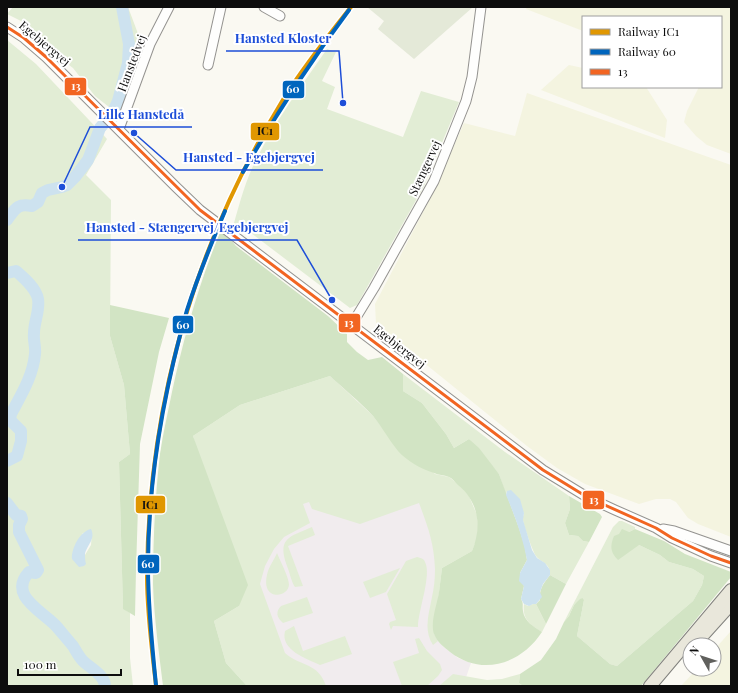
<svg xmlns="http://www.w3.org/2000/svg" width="738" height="693" viewBox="0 0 738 693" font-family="'Playfair Display',serif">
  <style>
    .industrial { fill: #f1ecee }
    .farmland { fill: #f4f4e0 }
    .green { fill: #e2edd5; fill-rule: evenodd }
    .forest { fill: #d2e4c4 }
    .cemetery { fill: #e4e9d8 }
    .water { fill: #cde2ef }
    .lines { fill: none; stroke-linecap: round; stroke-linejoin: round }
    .river { stroke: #cde2ef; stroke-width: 12 }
    .minor-casing { stroke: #949390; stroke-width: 11 }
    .major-casing { stroke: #81817d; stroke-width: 14 }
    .minor { stroke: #fefefd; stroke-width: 9 }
    .major { stroke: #e9e7db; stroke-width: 12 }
    .bus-1-casing { stroke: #fff; stroke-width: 6 }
    .bus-1 { stroke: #f26522; stroke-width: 3 }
    .rail-1-casing { stroke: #fff; stroke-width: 7 }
    .rail-2-casing { stroke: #fff; stroke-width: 7 }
    .rail-1 { stroke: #e09701; stroke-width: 4 }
    .rail-2 { stroke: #0065bd; stroke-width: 4 }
    .labels { text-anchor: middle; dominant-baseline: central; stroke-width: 4; stroke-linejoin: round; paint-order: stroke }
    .street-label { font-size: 12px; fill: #0d0d0d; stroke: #fff }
    .leader { fill: none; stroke: #1d4ed8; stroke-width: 1.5 }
    .callout-dot { fill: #1d4ed8; stroke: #fff; stroke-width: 1.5 }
    .callout-label { font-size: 13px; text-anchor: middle; font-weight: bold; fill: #1d4ed8; stroke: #fff; stroke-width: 4; stroke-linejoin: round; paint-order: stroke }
    .line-badge { stroke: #fff; stroke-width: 1.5 }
    .badge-label { font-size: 11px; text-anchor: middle; font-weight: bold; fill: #fff }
    .pale-badge-label { font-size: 11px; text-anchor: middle; font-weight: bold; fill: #111 }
  </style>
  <rect width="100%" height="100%" fill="#faf9f2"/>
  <polygon class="industrial" points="330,376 372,415 437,501 439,591 433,624 434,634 438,641 445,648 458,658 471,663 463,686 315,686 278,657 248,585"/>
  <g class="farmland">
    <polygon points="527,7 731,7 731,154 707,145 696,136 684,122 687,111 699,87 721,87 721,17 583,17 583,31 526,9"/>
    <polygon points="569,65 583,68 583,87 646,87 667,120 665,138 541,90"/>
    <polygon points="527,93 731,165 731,537 698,524 688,518 676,502 670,499 656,499 639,504 585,484 557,468 527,446 376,324 375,304 432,195 464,123 515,136"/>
    <polygon points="731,631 731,686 681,686 697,669 714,669 714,650"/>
  </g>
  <g class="green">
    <polygon points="13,7 128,7 143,47 131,84 118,114 95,96 73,68 23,30 25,23 7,14"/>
    <path d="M7,40l29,24 71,75 -21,36 25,25 -1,136 14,49 6,69 -11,8 4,146 7,5v45l3,28h-126zM92,532l-1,13 -6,10v4l-9,-15 7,-11z"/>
    <path d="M327,49l9,3 -14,29 13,6 -8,22 76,28 18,-46 38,11 -35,84 -67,119 -7,3 -99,-75 -17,-10c6,-21 12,-44 22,-63 20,-40 46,-75 71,-111z"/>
    <path d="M403,374l102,78 64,44 1,13 -5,14 4,12 9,1 5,5 6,1 -23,42 -16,-9c0,-13 -8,-11 -14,-19 -3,-4 -13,-32 -13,-36 -1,-3 1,-5 1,-7l-17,-22 -1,4 -7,-21 -30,-35 -15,9 -8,-14 -24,-31 -19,-12z"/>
    <path d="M330,376l42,39 14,17 49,42 14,3 14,11 6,8 8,19 1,11 -1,13 -5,12 -30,17 -8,66 4,7 -5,4c-10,-16 -4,-31 -1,-48 2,-9 3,-18 3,-28 -1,-26 -7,-42 -16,-66l-59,21 -48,-15 -3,-7 -6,2 7,19 -26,14 -10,12 -9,17 -5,18 25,69c16,14 33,9 41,33h-79l-21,-23 -12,-42 25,-15 -46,-170 47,-31z"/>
    <polygon points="619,521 622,521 635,527 635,529 629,532 639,545 660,555 669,562 693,569 704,576 702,585 693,601 617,666 610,664 577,636 584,600 583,598 574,605 569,616 564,622 613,527"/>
    <path d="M312,527l3,8 -27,11 15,40 -8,1c-4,-6 -5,-14 -8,-21 -10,-28 2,-29 25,-39z"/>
    <path d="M277,553c3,8 12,24 12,32 -1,13 -28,16 -22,-10 1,-7 7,-15 10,-22z"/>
    <path d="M417,557c3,1 7,1 8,5 7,13 -7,49 -7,65l-25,-1 -2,4 -2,-6 1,-2 6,-2 -9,-26 19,-33z"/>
    <polygon points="400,568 386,592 370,598 363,582"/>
    <path d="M307,597l6,16 -30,10c-6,-5 -8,-11 -2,-17z"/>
    <path d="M524,604l4,2 5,-2h3l10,20 -4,8c-12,-7 -20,-13 -18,-28z"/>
    <path d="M294,626l9,25 42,-15 7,18 -32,11c-13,-6 -40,-15 -35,-34z"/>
    <polygon points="419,638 427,651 440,664 442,670 438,676 427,686 402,686 393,662 419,653 415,639"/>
    <polygon points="453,674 487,680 502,679 520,674 519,683 523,686 439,686"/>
  </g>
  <g class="forest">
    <path d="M221,230l5,4 10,12 92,70 19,18v8l10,10 11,8 14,-3 21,17v17l19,12 24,31 8,14 15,-9 10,9 20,26 20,54 6,19 2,13 -7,13 4,13 -3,13c3,5 1,7 2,12 1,10 11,16 19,21 -21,32 -60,45 -92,20 -6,-5 -13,-10 -16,-18 -4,-12 3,-29 5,-42 1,-8 2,-16 3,-24l30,-17c10,-24 7,-49 -14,-66 -3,-3 -6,-7 -9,-8 -5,-2 -11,-2 -15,-4 -13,-4 -27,-12 -36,-22 -9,-11 -16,-24 -25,-35 -13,-14 -29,-27 -43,-40l-90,29 -47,31 55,149 -9,21 -25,15 12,42 21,23h-84c-4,-34 -9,-68 -10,-102 0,-43 2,-87 7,-130 3,-21 8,-42 12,-62 12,-56 27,-109 49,-162z"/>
    <polygon points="110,305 169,318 159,352 140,444 136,570 135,616 123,609 119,462 130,454 124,385 110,336"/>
    <polygon points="569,496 600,514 602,517 589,542 583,541 578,536 569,535 565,523 570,509"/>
    <path d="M622,529l7,3 6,-3 29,12 21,13 46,18v5l-90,109h-118l-4,-3 1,-9 21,-14 15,-21 8,-17 5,-6 5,-11 6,-6 3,-1 1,2 -7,36 33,28 7,2 76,-65 9,-16 2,-9 -11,-7 -24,-7 -9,-7 -21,-10 -21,15c-8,-8 -8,-14 -4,-24l5,-2z"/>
    <path d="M550,575l16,9 -20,40 -10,-20 4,-4c-1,-11 3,-16 10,-25z"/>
  </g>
  <polygon class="cemetery" points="367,7 473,7 414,59 378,29 384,21"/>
  <g class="water">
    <path d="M511,490l9,9 4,14 -1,7 9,30 5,8 8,5 5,7v5l-7,9 -3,8 2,5 -6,7h-3l-4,2 -5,-2 -3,-5 3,-13 -5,-5 1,-8 7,-13c-4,-22 -12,-44 -21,-65l1,-4z"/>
    <path d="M91,529c5,10 -4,16 -6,25 0,3 0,7 1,10l-2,2 -5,1 -7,-8c-1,-10 8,-28 19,-30z"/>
  </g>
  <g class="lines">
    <g class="river">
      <path d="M7,220c8,-11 10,-17 25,-14l6,-4 4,-9 6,-3 14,-3 5,-2 8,-8 13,-17 12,-32 12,-14 6,-13 10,-38 1,-19 -7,-37"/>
      <path d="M7,273l9,-2c8,7 20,17 22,28 2,11 -4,23 -4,34 -1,7 2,14 1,21 -2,22 -14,41 -24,60l-1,6 11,11v10l-4,15 -10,5"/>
      <path d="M7,503l9,12 5,1 1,3 -3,6v7l19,38 -2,3 -7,-1c-22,24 15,40 28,55 5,6 11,13 16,19 3,5 6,11 10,15 7,7 22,14 22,25"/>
    </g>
    <defs>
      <g id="minor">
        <polyline points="264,7 280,16"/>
        <polyline points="7,27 24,38 46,57 176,187 200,210 543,470 587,497 615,510 656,528 672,538 711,556 731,563"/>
        <polyline points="208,65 221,7"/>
        <polyline points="119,129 150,44 169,7"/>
        <polyline points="352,324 374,288 434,181 466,101 472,77 481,7"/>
        <polyline points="663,529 674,531 731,551"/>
      </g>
      <g id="major">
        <polyline points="694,645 731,604"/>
        <polyline points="650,686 731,590"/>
      </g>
    </defs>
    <use href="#minor" class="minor-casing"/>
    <use href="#major" class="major-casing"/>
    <use href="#minor" class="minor"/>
    <use href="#major" class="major"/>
    <defs>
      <polyline id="bus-1" points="7,27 24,38 46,57 200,210 543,470 587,497 656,528 672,538 711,556 731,563"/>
    </defs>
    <use href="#bus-1" class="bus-1-casing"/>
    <use href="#bus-1" class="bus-1"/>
    <defs>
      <path id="rail-1" d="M156,686c-4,-36 -9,-73 -9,-109 1,-172 47,-332 137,-479 20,-32 44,-62 67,-91"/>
      <g id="rail-2">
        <path d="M243,172c32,-56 67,-110 106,-162"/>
        <path d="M156,685c-4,-39 -8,-78 -8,-118 0,-87 15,-173 39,-257 11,-34 24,-66 38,-99"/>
      </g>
    </defs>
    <use href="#rail-1" class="rail-1-casing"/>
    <use href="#rail-2" class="rail-2-casing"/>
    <use href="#rail-1" class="rail-1"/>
    <use href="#rail-2" class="rail-2"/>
  </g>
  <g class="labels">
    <g class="street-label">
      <text transform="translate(45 43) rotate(40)">Egebjergvej</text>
      <text transform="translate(131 63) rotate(-69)">Hanstedvej</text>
      <text transform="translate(424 168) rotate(-65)">Stængervej</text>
      <text transform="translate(400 346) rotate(38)">Egebjergvej</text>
    </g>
  </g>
  <path class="leader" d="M343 103L339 51H226M62 187L90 127H192M134 133L176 170H323M332 300L297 240H78"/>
  <g class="callout-dot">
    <circle cx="343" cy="103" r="4"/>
    <circle cx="62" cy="187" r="4"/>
    <circle cx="134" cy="133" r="4"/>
    <circle cx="332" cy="300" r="4"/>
  </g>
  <g class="callout-label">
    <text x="283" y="43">Hansted Kloster</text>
    <text x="141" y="119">Lille Hanstedå</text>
    <text x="249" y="162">Hansted - Egebjergvej</text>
    <text x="187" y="232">Hansted - Stængervej/Egebjergvej</text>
  </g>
  <g class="line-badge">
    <rect x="64" y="77" width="23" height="19" rx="4" fill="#f26522"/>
    <rect x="282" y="80" width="23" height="19" rx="4" fill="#0065bd"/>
    <rect x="250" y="122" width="30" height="19" rx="4" fill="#e09701"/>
    <rect x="338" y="313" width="23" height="20" rx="4" fill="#f26522"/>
    <rect x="172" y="315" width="22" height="19" rx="4" fill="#0065bd"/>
    <rect x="582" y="490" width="23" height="20" rx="4" fill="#f26522"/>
    <rect x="135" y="495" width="31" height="19" rx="4" fill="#e09701"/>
    <rect x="137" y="554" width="23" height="20" rx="4" fill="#0065bd"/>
  </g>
  <g class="badge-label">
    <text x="76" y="90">13</text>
    <text x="293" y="93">60</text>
    <text x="349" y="327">13</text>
    <text x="183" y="329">60</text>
    <text x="594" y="504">13</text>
    <text x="148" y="568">60</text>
  </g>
  <g class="pale-badge-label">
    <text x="265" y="135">IC1</text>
    <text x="150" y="509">IC1</text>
  </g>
  <rect width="738" height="693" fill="none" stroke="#0d0d0d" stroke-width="16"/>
  <rect x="582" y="16" width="140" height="72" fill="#ffffff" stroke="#9e9e9e"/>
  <rect x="590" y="29" width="20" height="6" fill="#e09701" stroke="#9e9e9e"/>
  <text x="618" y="36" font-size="12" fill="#0d0d0d">Railway IC1</text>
  <rect x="590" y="49" width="20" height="6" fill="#0065bd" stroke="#9e9e9e"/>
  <text x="618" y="56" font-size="12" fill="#0d0d0d">Railway 60</text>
  <rect x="590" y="69" width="20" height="6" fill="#f26522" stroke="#9e9e9e"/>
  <text x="618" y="76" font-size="12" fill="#0d0d0d">13</text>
  <g transform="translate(702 657) rotate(309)"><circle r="19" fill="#ffffff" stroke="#9e9e9e"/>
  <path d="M0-3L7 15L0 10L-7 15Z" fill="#60605d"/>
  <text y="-6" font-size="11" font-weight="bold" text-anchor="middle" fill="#0d0d0d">N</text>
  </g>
  <path d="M18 669v6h103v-6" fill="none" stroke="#0d0d0d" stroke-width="2"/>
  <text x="24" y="669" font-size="12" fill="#0d0d0d" stroke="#ffffff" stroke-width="3" paint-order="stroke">100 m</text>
</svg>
